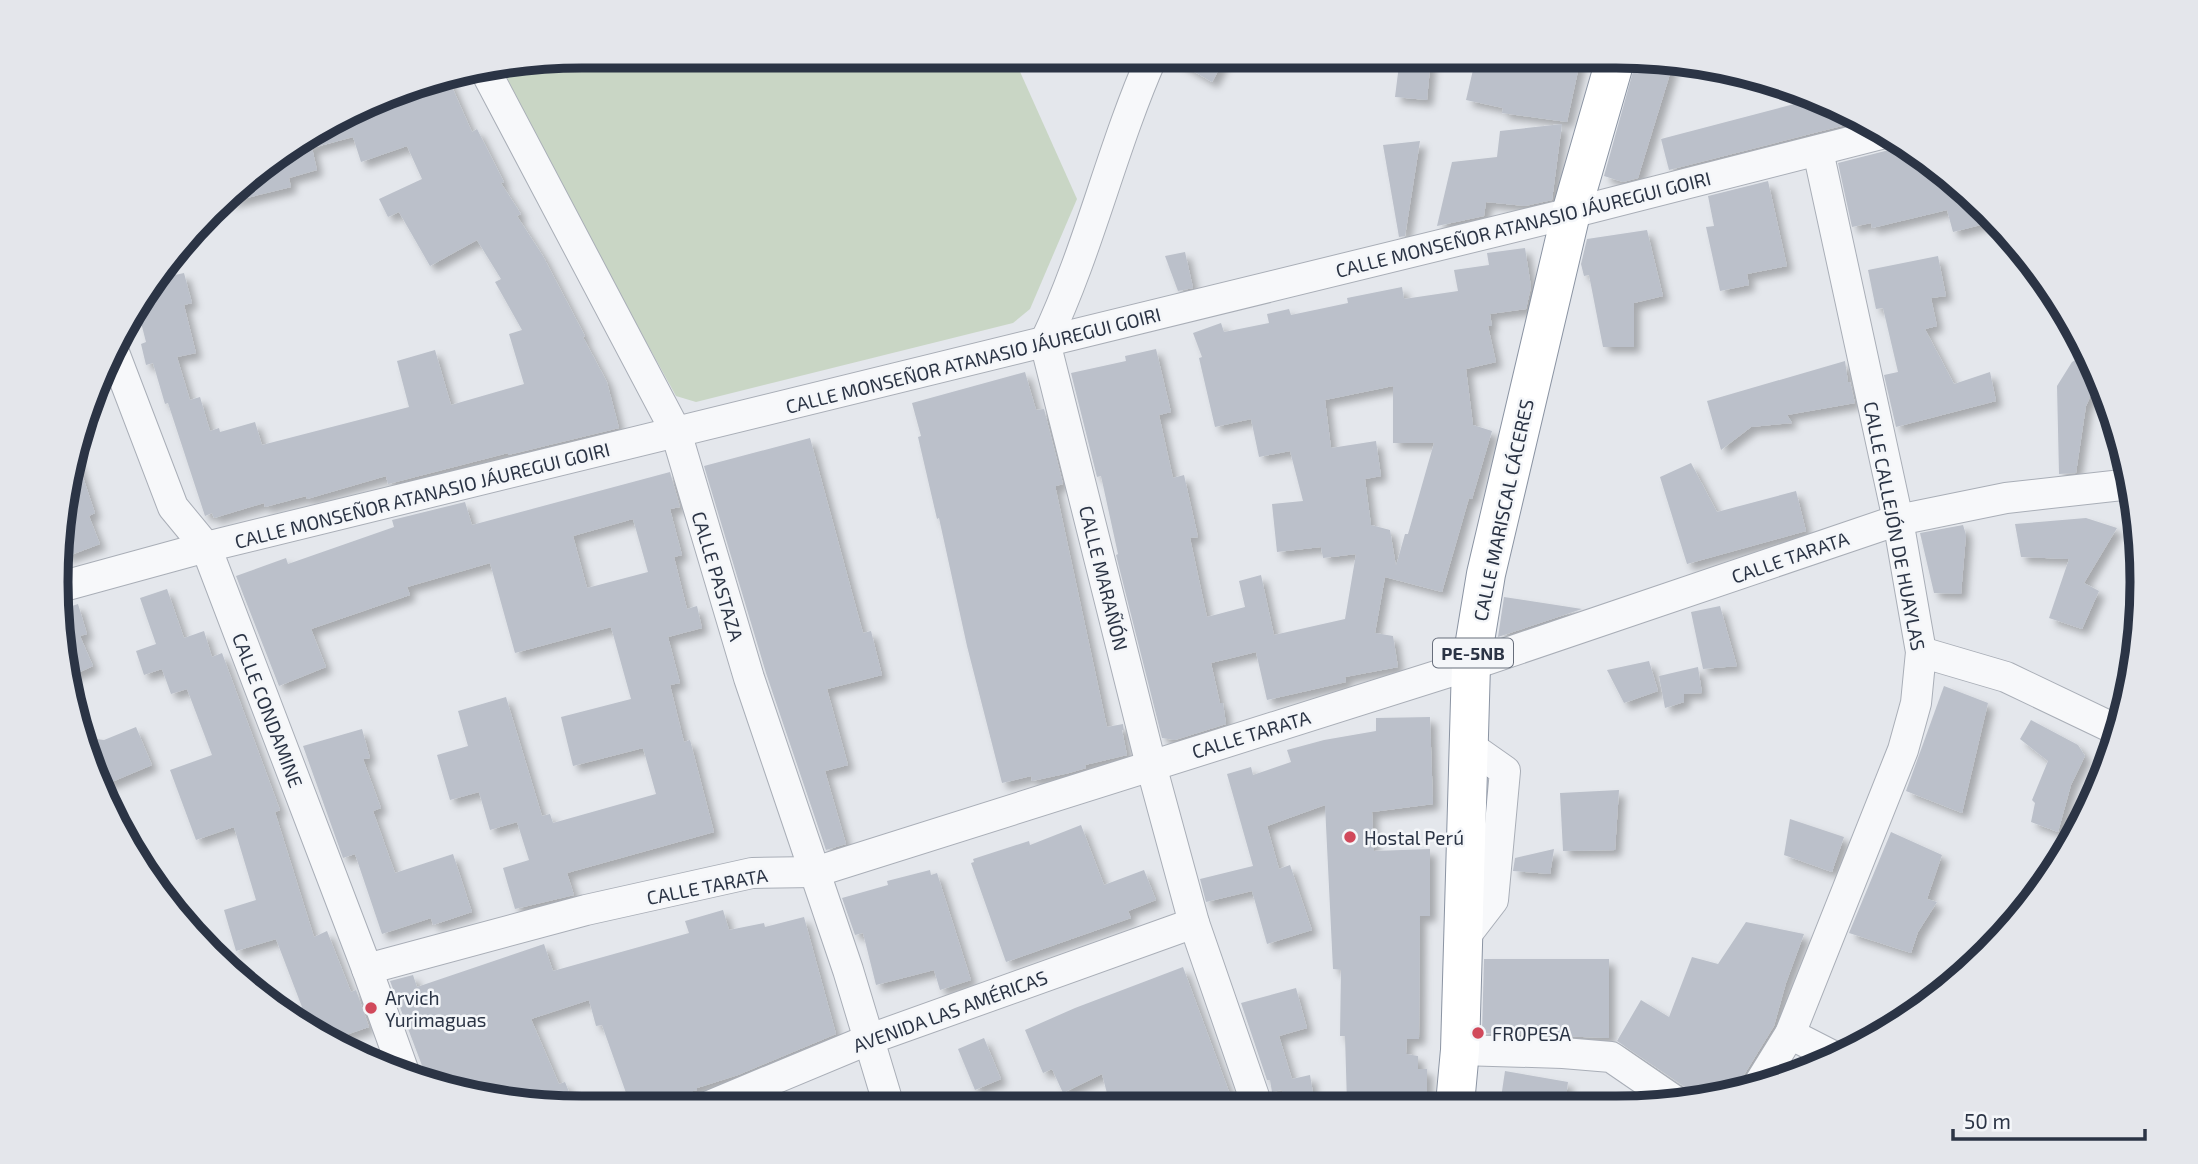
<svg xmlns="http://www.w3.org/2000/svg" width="2198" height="1164" viewBox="0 0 2198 1164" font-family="'Exo 2',sans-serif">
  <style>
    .green { fill: #c9d6c5 }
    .building { fill: #bbc0ca; fill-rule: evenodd; filter: url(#shadow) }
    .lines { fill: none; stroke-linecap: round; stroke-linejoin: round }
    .minor-casing { stroke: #a9aeb7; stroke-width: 32 }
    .highway-casing { stroke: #8b94a3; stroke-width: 40 }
    .minor { stroke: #f7f8fa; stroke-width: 30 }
    .highway { stroke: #fff; stroke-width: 38 }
    .poi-dot { fill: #d1495b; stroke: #f4f6f9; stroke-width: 2.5 }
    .labels { text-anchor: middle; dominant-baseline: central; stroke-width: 5; stroke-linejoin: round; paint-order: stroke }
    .shield { fill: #f4f6f9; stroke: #676e7b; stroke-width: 2 }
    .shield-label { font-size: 18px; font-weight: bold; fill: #2b3445 }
    .street-label { font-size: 19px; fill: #2b3445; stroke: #f4f6f9 }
    .poi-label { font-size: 19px; fill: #2b3445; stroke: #f4f6f9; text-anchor: start }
    .rim { fill: none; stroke: #2b3445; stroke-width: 9 }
  </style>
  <defs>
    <filter id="shadow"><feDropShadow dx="6" dy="6" stdDeviation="3.5" flood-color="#0004"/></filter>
  </defs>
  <rect width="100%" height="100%" fill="#e4e7ec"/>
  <polygon class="green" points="582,56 1013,56 1077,199 1030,309 1013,323 696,402 676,396 496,70"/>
  <g class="building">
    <polygon points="1169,57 1226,57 1212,82"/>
    <polygon points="1400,57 1431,57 1427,100 1395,97"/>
    <polygon points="1476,57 1581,57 1567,122 1502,113 1503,108 1466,100"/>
    <polygon points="1637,57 1674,61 1638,178 1623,182 1604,176"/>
    <polygon points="448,78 472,132 477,129 504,182 501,183 521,214 517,216 543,256 585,336 583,337 607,382 619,428 508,455 508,453 388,484 386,476 307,499 306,496 265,507 264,503 214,518 212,513 205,516 168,403 165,404 153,363 146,365 141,344 146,342 137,307 144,290 164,269 166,277 184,273 192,303 184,305 196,353 177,357 190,400 200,397 210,431 219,428 220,432 255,422 262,445 409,407 397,361 435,350 451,405 524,384 509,334 522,330 495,282 501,279 477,240 430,266 399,212 388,217 379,199 422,179 407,146 361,162 353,137 312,148 317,170 289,178 291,187 226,203 261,165 413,84"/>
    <polygon points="1817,98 1849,110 1865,120 1669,170 1661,139"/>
    <polygon points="1562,124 1552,200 1525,206 1486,202 1484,216 1437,226 1452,162 1497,157 1500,131"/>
    <polygon points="1420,141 1405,236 1399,237 1383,145"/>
    <polygon points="1899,142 1937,165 1996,221 1953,232 1947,210 1872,228 1871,223 1852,227 1838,163 1889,150"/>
    <polygon points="1768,181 1787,266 1747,274 1749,285 1720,291 1706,227 1714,226 1708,196"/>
    <polygon points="1647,230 1663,296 1634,303 1634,347 1603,347 1589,275 1584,276 1581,264 1587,239"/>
    <path d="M1525,248l6,39 -5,22 -36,5 2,12h-4l8,36 -30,7 7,56 19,6 -20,68 -3,-1 -27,94 -57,-15 -10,56 18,3 5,31 -53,10 1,5 -79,18 -11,-48 -45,11 9,40h3l3,21 -51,16 -13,-2 -46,-183 2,-1 -17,-78 -4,1 -26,-104 55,-12 -1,-5 31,-7 15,63 -12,3 14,63 11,-3 14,62 -8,1 17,79 38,-10 -6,-26 22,-6 13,60 71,-16 11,-65 -33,4 -2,-11 -44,5 -5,-48 31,-3 -13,-50 -31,6 -8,-38 -36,8 -16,-69 3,-1 -9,-24 28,-10 3,9 45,-9 -2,-9 22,-5 2,6 57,-12 -1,-5 55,-11 2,12 54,-8 -4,-21 35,-5 -2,-12zM1393,386v57h41l-26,91h-3l-9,32 -6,-36 -19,-5 -6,-46 16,-3 -5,-35 -45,7 -6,-48z"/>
    <polygon points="1185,252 1193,288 1178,291 1165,256"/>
    <polygon points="1938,256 1946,296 1931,298 1937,326 1925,329 1954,384 1990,372 1996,401 1896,427 1884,375 1898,372 1883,308 1876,309 1868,270"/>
    <polygon points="2087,353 2095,370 2096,384 2086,406 2076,473 2059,474 2057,386 2072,362"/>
    <polygon points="1845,361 1848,382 1850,382 1855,403 1787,415 1792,423 1751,427 1721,450 1707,401"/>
    <polygon points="1025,372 1036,410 1044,409 1063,484 1056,486 1056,490 1107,727 1123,724 1124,731 1122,730 1127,755 1085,765 1086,768 1069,773 1032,781 1031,776 1002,783 967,646 939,518 937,519 918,437 921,436 912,403"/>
    <polygon points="810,438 863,633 871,631 882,675 827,689 848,765 825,771 846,844 826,850 766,673 704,466"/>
    <polygon points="74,450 95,513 89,516 100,544 63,558"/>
    <polygon points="1691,463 1717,512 1796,491 1806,531 1687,564 1660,477"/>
    <path d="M670,472l10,35 -10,2 12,46 -8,2 13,52 10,-3 5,22 -34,9 12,46 -10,2 14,57 6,-2 24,92 -147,41 7,22 -59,14 -12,-41 26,-8 -12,-38 -27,8 -11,-38 -29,8 -13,-45 31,-9 -10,-35 48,-14 36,119 8,-2 3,9 103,-29 -13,-46 -70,18 -12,-49 70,-18 -20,-72 -96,26 -25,-90 -83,24 3,8 -99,34 15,38 -47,19 -43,-110 50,-18 2,6 106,-37 -2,-7 73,-18 7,23zM633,519l15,53 -61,16 -14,-52z"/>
    <polygon points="2086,518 2117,528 2084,583 2099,591 2082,629 2049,618 2069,559 2021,557 2015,524"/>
    <polygon points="1963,525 1966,535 1961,594 1934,593 1920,533"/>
    <polygon points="167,589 184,638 204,631 212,657 222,653 280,810 275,812 314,937 327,931 351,992 356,990 369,1027 331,1040 290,1011 302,1007 276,939 236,951 224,910 256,900 234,827 196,840 170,770 212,755 187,689 171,694 162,669 144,675 136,651 156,644 140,598"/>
    <polygon points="1504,597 1582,609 1498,637"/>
    <polygon points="67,603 69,607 78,604 87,634 80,636 93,666 67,678 57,617 58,604"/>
    <polygon points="1720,606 1737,666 1703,669 1691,612"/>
    <polygon points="1649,661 1658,691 1624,703 1607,670"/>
    <polygon points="1698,667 1702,693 1684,694 1684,702 1665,708 1659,676"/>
    <polygon points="1944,686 1988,703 1962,813 1906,791"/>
    <polygon points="1430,717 1433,804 1372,812 1374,851 1430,849 1430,916 1420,916 1419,1039 1407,1039 1406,1054 1418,1056 1418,1069 1427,1069 1427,1104 1347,1104 1345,1036 1340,1036 1341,970 1333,969 1325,805 1267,826 1279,869 1290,865 1312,930 1267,944 1252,891 1206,902 1200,879 1253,866 1227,774 1251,767 1253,775 1291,762 1287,750 1324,740 1376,731 1376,718"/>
    <polygon points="2031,720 2078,745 2085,756 2071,785 2058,832 2031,822 2035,803 2032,800 2048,761 2020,739"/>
    <polygon points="136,727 152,765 107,784 88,738 104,740"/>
    <polygon points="362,729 370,758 363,759 381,808 373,811 395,873 453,854 472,912 433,925 431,918 382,934 355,854 343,858 303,746"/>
    <polygon points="1619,790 1615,850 1563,851 1560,793"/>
    <polygon points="1790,819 1844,837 1832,872 1784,855"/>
    <polygon points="1081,825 1104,885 1144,870 1156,900 1128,911 1131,918 1006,962 971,863 974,862 973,859 1029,841 1030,845"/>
    <polygon points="1891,832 1942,855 1927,899 1937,902 1918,932 1911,953 1849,933"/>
    <polygon points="1554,849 1550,874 1513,871 1515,858"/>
    <polygon points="930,870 931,875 937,873 971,980 940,990 934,970 876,985 863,933 855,935 842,898 888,885 887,881"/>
    <polygon points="723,910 729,930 764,923 765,927 804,917 836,1034 738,1075 697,1088 697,1090 631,1107 602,1025 596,1026 589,1000 531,1019 559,1084 565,1082 575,1107 548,1107 446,1090 429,1084 390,981 413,975 417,987 544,944 553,971 689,933 685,921"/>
    <polygon points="1746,922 1804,934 1786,983 1774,1026 1744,1075 1738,1089 1695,1101 1688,1089 1617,1041 1641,1000 1669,1017 1692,957 1718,964"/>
    <polygon points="1484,959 1609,959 1609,1038 1482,1033"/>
    <polygon points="1183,967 1234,1105 1110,1105 1102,1074 1063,1093 1052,1069 1043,1073 1025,1030 1075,1008"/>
    <polygon points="1296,988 1307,1028 1279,1036 1292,1079 1310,1075 1315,1105 1285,1105 1282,1090 1272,1092 1270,1080 1267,1080 1241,1003"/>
    <polygon points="984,1038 1001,1079 975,1090 958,1049"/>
    <polygon points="1505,1071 1568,1082 1565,1104 1536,1104 1501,1098"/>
  </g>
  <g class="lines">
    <defs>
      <g id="minor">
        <path d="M1152,57c-41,93 -63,193 -107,285l106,423 43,158 63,182"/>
        <polyline points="486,72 676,432 749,678 848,970 889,1106"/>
        <polyline points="115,355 173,507 206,547 367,969 405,1075"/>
        <polyline points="60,587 206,547 1571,213 1885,133"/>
        <polyline points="1921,652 2006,677 2119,731"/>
        <polyline points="1463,939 1493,900 1505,771 1468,745"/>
        <polyline points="367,969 586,910 752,873 815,872 1471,665 1898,520 2006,498 2131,484"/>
        <polyline points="1790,1034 1835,1057"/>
        <polyline points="1460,1050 1563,1053 1611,1057 1678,1103"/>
        <polyline points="1759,1084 1790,1034 1903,750 1916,703 1921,652 1898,520 1818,151"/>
        <polyline points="709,1106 870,1039 1194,923"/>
      </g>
      <polyline id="highway" points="1455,1104 1460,1050 1471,665 1486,574 1571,213 1616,57"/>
    </defs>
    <use href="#minor" class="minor-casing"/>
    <use href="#highway" class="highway-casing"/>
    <use href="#minor" class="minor"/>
    <use href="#highway" class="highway"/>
  </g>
  <g class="poi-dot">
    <circle cx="1350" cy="837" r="7"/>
    <circle cx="371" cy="1008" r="7"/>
    <circle cx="1478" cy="1033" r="7"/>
  </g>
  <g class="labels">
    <rect class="shield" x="1433" y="638.5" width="80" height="29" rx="5"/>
    <g class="shield-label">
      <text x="1473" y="653">PE-5NB</text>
    </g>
    <g class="street-label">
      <text transform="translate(1523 224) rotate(-14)">CALLE MONSEÑOR ATANASIO JÁUREGUI GOIRI</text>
      <text transform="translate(973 360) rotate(-14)">CALLE MONSEÑOR ATANASIO JÁUREGUI GOIRI</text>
      <text transform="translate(422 495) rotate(-14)">CALLE MONSEÑOR ATANASIO JÁUREGUI GOIRI</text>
      <text transform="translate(1503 510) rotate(-78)">CALLE MARISCAL CÁCERES</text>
      <text transform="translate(1895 526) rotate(79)">CALLE CALLEJÓN DE HUAYLAS</text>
      <text transform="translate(1790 557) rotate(-19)">CALLE TARATA</text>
      <text transform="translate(718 576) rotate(73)">CALLE PASTAZA</text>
      <text transform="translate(1104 578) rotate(76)">CALLE MARAÑÓN</text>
      <text transform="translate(268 710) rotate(69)">CALLE CONDAMINE</text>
      <text transform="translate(1251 734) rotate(-17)">CALLE TARATA</text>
      <text transform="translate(707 886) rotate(-11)">CALLE TARATA</text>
      <text transform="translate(950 1011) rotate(-20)">AVENIDA LAS AMÉRICAS</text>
    </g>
    <g class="poi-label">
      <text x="1364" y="837">Hostal Perú</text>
      <text x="385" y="997">Arvich<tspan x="385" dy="22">Yurimaguas</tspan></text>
      <text x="1492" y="1033">FROPESA</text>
    </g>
  </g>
  <path d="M0 0H2198V1164H0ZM582 68H1616A514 514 0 0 1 2130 582V582A514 514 0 0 1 1616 1096H582A514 514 0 0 1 68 582V582A514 514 0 0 1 582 68Z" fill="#e4e6eb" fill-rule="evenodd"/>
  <path class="rim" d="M582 68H1616A514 514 0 0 1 2130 582V582A514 514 0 0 1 1616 1096H582A514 514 0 0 1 68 582V582A514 514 0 0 1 582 68Z"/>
  <path d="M1953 1129v10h192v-10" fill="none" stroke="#2b3445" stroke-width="3.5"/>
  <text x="1964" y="1129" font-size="21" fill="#2b3445" stroke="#f4f6f9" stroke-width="5" paint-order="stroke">50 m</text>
</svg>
